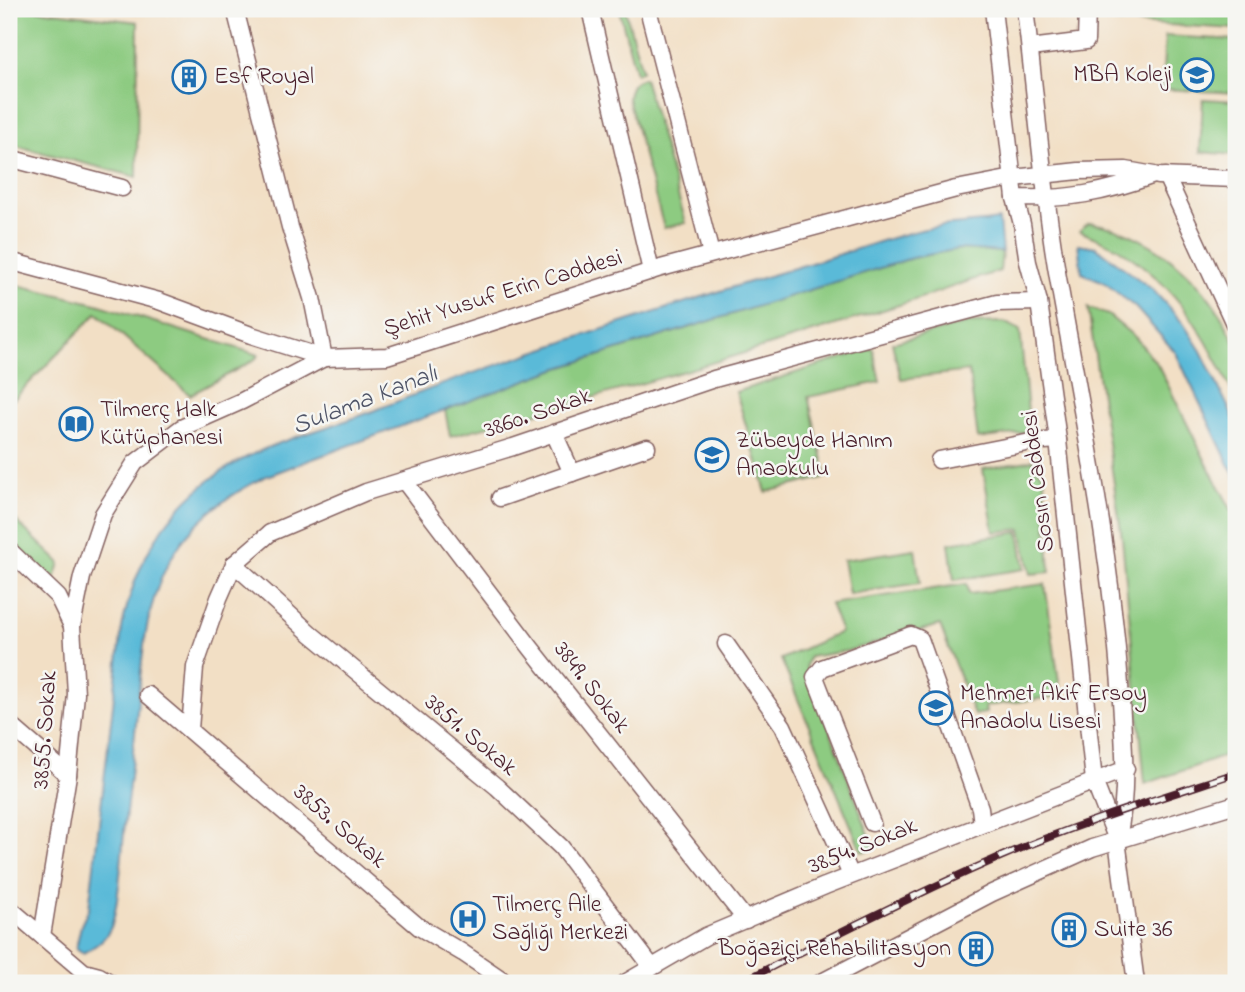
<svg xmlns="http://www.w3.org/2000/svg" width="1245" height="992" viewBox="0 0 1245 992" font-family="'Indie Flower',sans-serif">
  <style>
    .green { fill: #8dcb81; stroke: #6c7556; stroke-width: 2 }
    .water { fill: #5abad8; stroke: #526c82; stroke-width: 2 }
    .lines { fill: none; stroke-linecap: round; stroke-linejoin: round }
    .minor-casing { stroke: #856261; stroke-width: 19 }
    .minor { stroke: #fff; stroke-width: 16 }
    .rail-casing { stroke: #4a1f2b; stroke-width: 8 }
    .rail { stroke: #f6f6f2; stroke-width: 5; stroke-dasharray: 16; stroke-linecap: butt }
    .labels { text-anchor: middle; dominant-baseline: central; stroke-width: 5; stroke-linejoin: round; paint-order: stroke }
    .poi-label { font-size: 24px; fill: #4a1f2b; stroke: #f6f6f2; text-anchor: start }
    .street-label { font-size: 24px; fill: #4a1f2b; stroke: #f6f6f2 }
    .water-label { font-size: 26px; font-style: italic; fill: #505568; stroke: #f6f6f2 }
  </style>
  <rect width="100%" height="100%" fill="#f6f6f2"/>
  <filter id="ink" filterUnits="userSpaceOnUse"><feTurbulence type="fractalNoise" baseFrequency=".0143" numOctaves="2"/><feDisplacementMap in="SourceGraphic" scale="14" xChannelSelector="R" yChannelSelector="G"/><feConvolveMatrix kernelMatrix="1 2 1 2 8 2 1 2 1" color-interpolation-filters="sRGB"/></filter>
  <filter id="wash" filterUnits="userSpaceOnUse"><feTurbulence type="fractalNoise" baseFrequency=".00686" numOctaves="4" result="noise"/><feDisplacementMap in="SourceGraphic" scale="28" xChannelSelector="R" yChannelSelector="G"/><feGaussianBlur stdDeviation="1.57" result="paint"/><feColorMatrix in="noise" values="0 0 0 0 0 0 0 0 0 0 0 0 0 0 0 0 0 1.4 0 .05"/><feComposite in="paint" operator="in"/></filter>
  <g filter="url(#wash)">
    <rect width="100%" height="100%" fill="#f2dfc5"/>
    <g class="green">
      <polygon points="9,9 29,9 138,22 137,177 9,144"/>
      <polygon points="619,9 625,9 642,71 636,74"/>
      <polygon points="1115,9 1236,9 1236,29 1117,22"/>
      <polygon points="1165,36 1236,40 1236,93 1162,89"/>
      <path d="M644,78l42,145 -22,5 -36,-130c2,-12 4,-17 16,-20z"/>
      <polygon points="1203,99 1236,101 1236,155 1200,152"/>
      <path d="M1090,223c57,8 112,53 137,104 3,6 8,13 9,19 4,17 0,38 0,54 -29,-63 -56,-112 -117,-151 -12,-7 -27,-12 -39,-18l4,-5z"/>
      <path d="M959,249l43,3 -2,19c-35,10 -67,24 -101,34 -148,47 -298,93 -449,131l-5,-26 111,-41 356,-111z"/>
      <polygon points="9,283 97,304 259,355 253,361 190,395 97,313 9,404"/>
      <polygon points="1088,308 1108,315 1136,338 1158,365 1212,474 1236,518 1236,752 1145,784 1122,538"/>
      <polygon points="1004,322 1020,330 1030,432 978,439 969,371 901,379 892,343 968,323"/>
      <polygon points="873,348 880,382 808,397 827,477 766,492 736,392"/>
      <polygon points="1034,460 1035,467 1044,475 1050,572 1031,574 1021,529 994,532 983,469"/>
      <polygon points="9,514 60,563 55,579 9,541"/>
      <polygon points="1019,532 1025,569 954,580 949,543"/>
      <polygon points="915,549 920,583 849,594 843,560"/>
      <polygon points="967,584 969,594 1045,584 1061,696 985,706 986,713 974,715 940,625 847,651 809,657 806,666 874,848 862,852 781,659 841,632 830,604"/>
    </g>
    <g class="water">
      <path d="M999,220l3,32 -43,-3 -47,9 -356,111 -292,108c-31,16 -62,36 -83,66 -40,55 -39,125 -46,190 -4,37 -9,74 -12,111 -2,19 -5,70 -13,85 -6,12 -16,18 -27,24l-7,-5 5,-23 8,-17 33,-280c13,-66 43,-118 99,-156 46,-31 101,-41 152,-61 97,-39 196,-71 295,-103 60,-20 121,-38 182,-57 29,-9 56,-19 86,-24 21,-3 43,-4 63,-7z"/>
      <polygon points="1078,244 1096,247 1153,290 1183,323 1201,351 1236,423 1236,479 1176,353 1136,308 1104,282 1082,273"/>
    </g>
  </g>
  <g filter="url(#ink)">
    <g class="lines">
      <defs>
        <g id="minor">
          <polyline points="590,9 651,271"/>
          <polyline points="648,9 711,254"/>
          <polyline points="993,9 1015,198 1022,224 1028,262 1039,302 1058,440 1094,781 1117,840 1136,983"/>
          <path d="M1025,9c11,87 17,176 32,263 24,137 53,273 63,413 3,52 9,101 -2,153"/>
          <polyline points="1030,48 1086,41 1087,9"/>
          <polyline points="9,158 122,188"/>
          <polyline points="1158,176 1236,179"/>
          <polyline points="1166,176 1236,328"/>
          <path d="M9,261l150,40 92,34 73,23 63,-2 274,-88 295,-79 57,-11 66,-7 47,-1 28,5c-49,18 -87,25 -139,23"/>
          <polyline points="554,433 572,473"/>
          <polyline points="939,460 1031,442 1058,440"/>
          <polyline points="405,482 531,648 746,920"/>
          <polyline points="500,498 647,447"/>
          <polyline points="9,550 58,597 72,626 76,694 68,775 42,936"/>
          <polyline points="234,564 311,634 497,787 561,847 652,967"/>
          <polyline points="72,626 82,577 103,514 135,463 181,428 242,401 324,358 312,298 290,227 235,9"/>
          <polyline points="726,644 783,726 851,875"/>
          <polyline points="148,695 419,927 463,953 507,983"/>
          <polyline points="9,724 68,775"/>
          <polyline points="190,729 195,667 219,598 234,564 270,533 366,492 513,447 714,379 997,303 1039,302"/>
          <polyline points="872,823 815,677 822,668 911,635 920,639 980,808 982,824"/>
          <polyline points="9,908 84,972 99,976 111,983"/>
          <polyline points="625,983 706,936 825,886 1126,769"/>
          <polyline points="820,983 992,893 1092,848 1236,804"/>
        </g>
      </defs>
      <use href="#minor" class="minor-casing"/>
      <use href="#minor" class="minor"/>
      <defs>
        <path id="rail" d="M740,983c86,-44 171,-87 260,-126 76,-33 157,-58 236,-84"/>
      </defs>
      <use href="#rail" class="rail-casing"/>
      <use href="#rail" class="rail"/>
    </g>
  </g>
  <defs>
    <symbol id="school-ring" viewBox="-11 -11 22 22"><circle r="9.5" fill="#f6f6f2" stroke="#1f6fb2" stroke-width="1.5"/><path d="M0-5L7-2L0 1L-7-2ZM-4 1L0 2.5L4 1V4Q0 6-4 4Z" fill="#1f6fb2"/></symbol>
    <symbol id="building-ring" viewBox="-11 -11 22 22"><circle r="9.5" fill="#f6f6f2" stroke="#1f6fb2" stroke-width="1.5"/><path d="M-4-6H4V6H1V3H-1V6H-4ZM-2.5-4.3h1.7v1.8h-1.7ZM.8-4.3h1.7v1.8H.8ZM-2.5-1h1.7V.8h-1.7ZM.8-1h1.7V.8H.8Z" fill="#1f6fb2"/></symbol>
    <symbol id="library-ring" viewBox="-11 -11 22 22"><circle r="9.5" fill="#f6f6f2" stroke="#1f6fb2" stroke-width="1.5"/><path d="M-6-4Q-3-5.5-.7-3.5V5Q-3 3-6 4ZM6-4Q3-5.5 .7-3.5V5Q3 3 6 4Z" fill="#1f6fb2"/></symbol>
    <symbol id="hospital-ring" viewBox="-11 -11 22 22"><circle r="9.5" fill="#f6f6f2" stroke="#1f6fb2" stroke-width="1.5"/><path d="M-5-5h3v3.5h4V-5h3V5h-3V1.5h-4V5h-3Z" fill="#1f6fb2"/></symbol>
  </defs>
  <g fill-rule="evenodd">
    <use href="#school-ring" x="1178" y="56" width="38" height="38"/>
    <use href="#building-ring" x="170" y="58" width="38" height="38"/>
    <use href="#library-ring" x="57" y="405" width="38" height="38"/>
    <use href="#school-ring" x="693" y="436" width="38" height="38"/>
    <use href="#school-ring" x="917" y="689" width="38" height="38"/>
    <use href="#hospital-ring" x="449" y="900" width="38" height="38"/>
    <use href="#building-ring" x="1050" y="911" width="38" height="38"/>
    <use href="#building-ring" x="957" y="930" width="38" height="38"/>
  </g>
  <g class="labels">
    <g class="poi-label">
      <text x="1172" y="75" text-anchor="end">MBA Koleji</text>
      <text x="214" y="77">Esf Royal</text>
      <text x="100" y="410">Tilmerç Halk<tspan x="100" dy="28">Kütüphanesi</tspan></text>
      <text x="736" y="441">Zübeyde Hanım<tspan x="736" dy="28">Anaokulu</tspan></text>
      <text x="960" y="694">Mehmet Akif Ersoy<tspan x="960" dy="28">Anadolu Lisesi</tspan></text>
      <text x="492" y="905">Tilmerç Aile<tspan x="492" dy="28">Sağlığı Merkezi</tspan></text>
      <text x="1094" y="930">Suite 36</text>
      <text x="951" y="949" text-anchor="end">Boğaziçi Rehabilitasyon</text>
    </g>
    <g class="street-label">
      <text transform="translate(503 294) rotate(-17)">Şehit Yusuf Erin Caddesi</text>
      <text transform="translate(538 414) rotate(-19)">3860. Sokak</text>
      <text transform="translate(1039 481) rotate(-97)">Sosın Caddesi</text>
      <text transform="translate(591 688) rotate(52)">3849. Sokak</text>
      <text transform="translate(46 730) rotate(-86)">3855. Sokak</text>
      <text transform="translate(470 736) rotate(40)">3851. Sokak</text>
      <text transform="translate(339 827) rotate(41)">3853. Sokak</text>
      <text transform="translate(863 847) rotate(-22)">3854. Sokak</text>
    </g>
    <g class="water-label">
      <text transform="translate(365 401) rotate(-21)">Sulama Kanalı</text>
    </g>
  </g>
  <rect width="1245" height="992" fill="none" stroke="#f6f6f2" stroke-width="35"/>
</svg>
